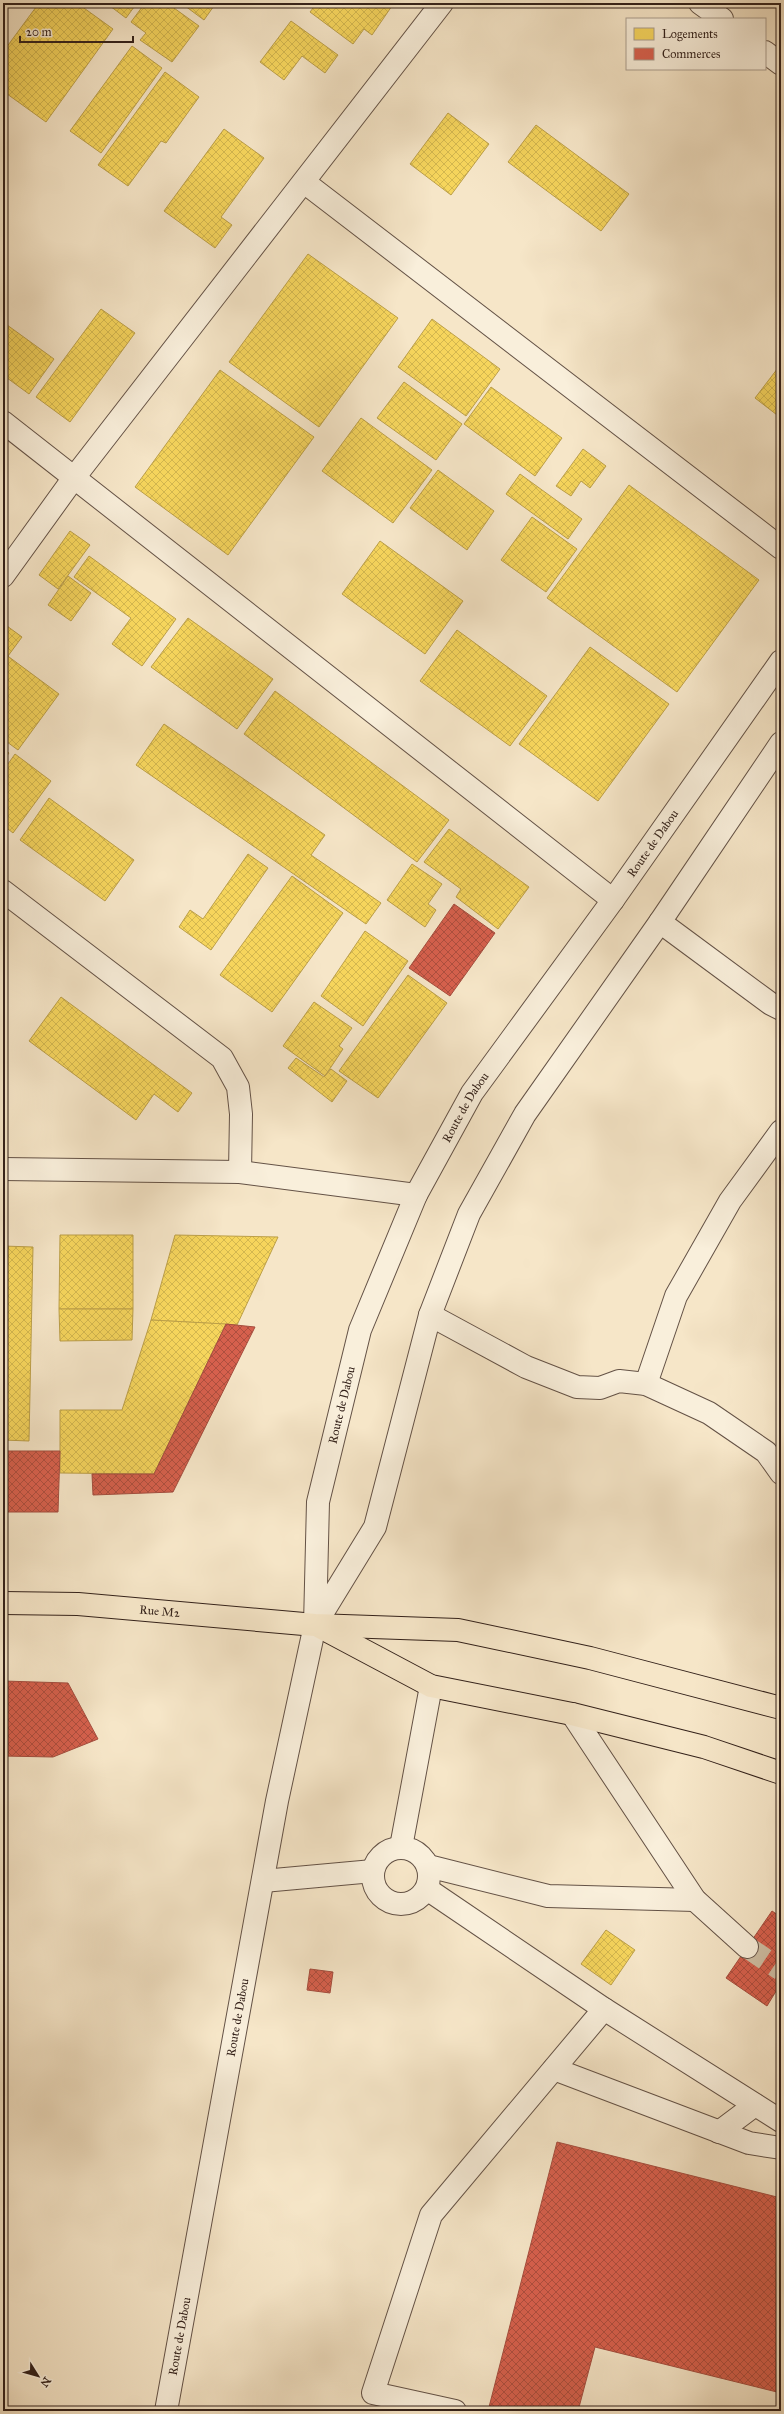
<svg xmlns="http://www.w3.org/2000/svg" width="784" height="2414" viewBox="0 0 784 2414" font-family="'IM FELL Great Primer',serif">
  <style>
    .homes { fill: url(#homes-cross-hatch); stroke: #bc9f48 }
    .shops { fill: url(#shops-cross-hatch); stroke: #a54d3e }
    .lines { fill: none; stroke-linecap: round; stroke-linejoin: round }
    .minor-tunnel { stroke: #cfbfa5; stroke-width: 22; stroke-dasharray: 22 11; stroke-linecap: butt }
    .minor-casing { stroke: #645246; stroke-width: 24 }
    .major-casing { stroke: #33211a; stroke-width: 24 }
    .minor { stroke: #f9efdb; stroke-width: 22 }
    .major { stroke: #f6e6c8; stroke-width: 22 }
    .labels { text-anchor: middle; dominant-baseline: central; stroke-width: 4; stroke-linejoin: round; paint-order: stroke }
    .street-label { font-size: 12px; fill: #33211a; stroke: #f9efdb }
  </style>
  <defs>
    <pattern id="homes-cross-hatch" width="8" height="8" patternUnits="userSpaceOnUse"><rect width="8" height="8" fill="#f6d55c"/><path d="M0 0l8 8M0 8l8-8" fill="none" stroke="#d3b74f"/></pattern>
    <pattern id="shops-cross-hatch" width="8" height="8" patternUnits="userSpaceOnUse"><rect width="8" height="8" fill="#d6604d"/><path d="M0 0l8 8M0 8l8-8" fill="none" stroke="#ae4f3f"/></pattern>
  </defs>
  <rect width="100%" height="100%" fill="#f6e6c8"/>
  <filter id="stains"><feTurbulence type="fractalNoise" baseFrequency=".005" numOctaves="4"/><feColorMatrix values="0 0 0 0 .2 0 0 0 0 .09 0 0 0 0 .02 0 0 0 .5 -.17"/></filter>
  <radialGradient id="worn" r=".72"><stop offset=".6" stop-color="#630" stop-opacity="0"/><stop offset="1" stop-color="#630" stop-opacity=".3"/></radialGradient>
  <g class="homes">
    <polygon points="39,3 77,3 113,29 46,122 3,91 3,52"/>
    <polygon points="106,3 137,3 126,18"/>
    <polygon points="145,3 167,3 199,26 172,62 140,40 146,33 131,22"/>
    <polygon points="181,3 216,3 204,20"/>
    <polygon points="317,3 394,3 372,35 364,29 353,44 310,12"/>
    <polygon points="291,21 338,55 325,73 302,56 284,80 260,62"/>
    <polygon points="132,46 162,68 101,153 70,131"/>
    <polygon points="165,72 199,97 166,143 161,141 128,186 98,165"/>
    <polygon points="448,113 489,144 451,195 410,164"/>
    <polygon points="536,125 629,194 601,231 508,162"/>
    <polygon points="224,129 264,158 221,217 232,225 215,248 164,211"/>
    <polygon points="308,254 398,318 319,427 229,362"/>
    <polygon points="101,309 135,333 70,422 36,397"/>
    <polygon points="432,319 500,369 466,416 398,367"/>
    <polygon points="3,322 54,359 29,394 3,375"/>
    <polygon points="781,364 781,418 755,398"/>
    <polygon points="220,370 314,437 228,555 135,487"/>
    <polygon points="404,382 462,424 436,460 377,418"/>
    <polygon points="491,387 562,438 535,476 464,424"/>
    <polygon points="361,418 432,470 393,523 322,471"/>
    <polygon points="583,449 606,466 590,488 581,481 571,496 556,486"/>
    <polygon points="438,470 494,511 467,550 410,508"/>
    <polygon points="520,474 582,519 568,539 506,494"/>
    <polygon points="629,485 759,580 677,692 547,598"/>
    <polygon points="532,517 577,549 546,592 501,560"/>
    <polygon points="70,531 90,545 58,589 39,575"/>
    <polygon points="380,541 463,601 425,654 342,594"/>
    <polygon points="89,556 176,619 142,666 112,644 131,618 74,577"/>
    <polygon points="68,576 91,593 71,621 48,605"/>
    <polygon points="188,618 273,679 237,729 151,667"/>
    <polygon points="7,626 22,637 8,656 3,652 3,631"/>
    <polygon points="457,630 547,696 510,746 420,681"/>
    <polygon points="590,647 669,704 598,801 519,744"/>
    <polygon points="5,654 59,694 18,750 3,739"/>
    <polygon points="275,691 449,820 417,862 244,734"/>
    <polygon points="164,724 325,835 311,855 381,903 366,924 136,765"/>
    <polygon points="3,748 9,753 3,761"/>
    <polygon points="15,754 51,781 13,833 3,825 3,771"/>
    <polygon points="49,798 134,860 105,901 20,840"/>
    <polygon points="449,829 529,887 498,929 456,897 461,889 424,862"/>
    <polygon points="248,854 268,868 211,950 179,927 190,910 203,919"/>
    <polygon points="412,864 442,884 428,904 436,910 425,927 387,900"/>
    <polygon points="292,876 343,913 272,1012 220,975"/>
    <polygon points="365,931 408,961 363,1026 321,996"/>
    <polygon points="408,975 447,1003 378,1098 339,1071"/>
    <polygon points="61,997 192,1093 178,1112 154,1094 136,1120 29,1041"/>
    <polygon points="314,1002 352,1028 339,1046 343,1049 325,1076 283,1046"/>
    <polygon points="296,1058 324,1077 331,1069 347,1081 332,1102 288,1068"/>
    <polygon points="60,1235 133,1235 133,1309 59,1309"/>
    <polygon points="175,1235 278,1237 237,1325 151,1320"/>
    <polygon points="3,1246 33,1247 29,1441 3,1440"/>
    <polygon points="59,1309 133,1309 132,1340 60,1341"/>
    <polygon points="151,1320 226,1324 154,1474 60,1473 60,1410 122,1410"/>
    <polygon points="606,1930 635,1950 611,1985 581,1964"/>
  </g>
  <g class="shops">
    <polygon points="454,904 495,933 450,996 409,968"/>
    <polygon points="226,1324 255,1327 173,1492 93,1495 92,1474 154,1474"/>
    <polygon points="3,1451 60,1451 58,1512 3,1512"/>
    <polygon points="3,1681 68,1683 98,1739 53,1757 3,1756"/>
    <polygon points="772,1911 781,1917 781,1983 767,2006 726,1978"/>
    <polygon points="310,1969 333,1972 330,1993 307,1990"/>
    <polygon points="557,2142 781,2198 781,2393 595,2347 578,2411 488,2411"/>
  </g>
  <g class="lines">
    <polyline class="minor-tunnel" points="747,1947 781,1970"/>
    <defs>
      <g id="minor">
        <polyline points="700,3 722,19"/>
        <polyline points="765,52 781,64"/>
        <polyline points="304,182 781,548"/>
        <polyline points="3,422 613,900"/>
        <polyline points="3,576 73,479 442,3"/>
        <polyline points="3,891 222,1058 238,1087 241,1114 240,1172"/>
        <polyline points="660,922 771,1004 781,1009"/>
        <polyline points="3,1169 240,1172 416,1195"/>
        <polyline points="430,1315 526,1367 577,1387 600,1388 619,1381 646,1384 709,1413 766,1452 781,1473"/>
        <polyline points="646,1384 676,1296 730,1201 781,1131"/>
        <polyline points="315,1625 375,1527 430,1315 469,1214 525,1114 660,922 781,743"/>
        <polyline points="572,1714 695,1900 747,1947"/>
        <polyline points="401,1847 431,1686"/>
        <circle cx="401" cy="1876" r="28"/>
        <polyline points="428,1866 548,1896 695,1900"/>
        <polyline points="263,1881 373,1871"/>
        <polyline points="427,1889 604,2009 781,2121"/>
        <polyline points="554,2069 749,2143 781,2148"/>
        <polyline points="719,2132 755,2105"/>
        <path id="s1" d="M166,2411l111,-610 38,-176 3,-123 42,-172 56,-135 56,-102 141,-193 168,-239"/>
        <polyline points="455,2411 373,2393 431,2215 604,2009"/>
      </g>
      <g id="major">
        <path id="s2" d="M3,1603l75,1 237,21 143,5 132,28 191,50"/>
        <polyline points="320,1627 431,1686 572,1714 704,1747 781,1773"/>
      </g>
    </defs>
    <use href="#minor" class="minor-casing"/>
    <use href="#major" class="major-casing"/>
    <use href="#minor" class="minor"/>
    <use href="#major" class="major"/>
  </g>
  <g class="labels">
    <g class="street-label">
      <text stroke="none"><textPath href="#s1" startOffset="1671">Route de Dabou</textPath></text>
      <text stroke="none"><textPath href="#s1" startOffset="1347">Route de Dabou</textPath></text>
      <text stroke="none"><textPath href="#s1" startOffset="1023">Route de Dabou</textPath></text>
      <text stroke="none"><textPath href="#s2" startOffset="157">Rue M2</textPath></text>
      <text stroke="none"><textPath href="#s1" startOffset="400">Route de Dabou</textPath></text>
      <text stroke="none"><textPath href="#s1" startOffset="76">Route de Dabou</textPath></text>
    </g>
  </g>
  <rect width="784" height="2414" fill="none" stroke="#f6e6c8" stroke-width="16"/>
  <rect x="4" y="4" width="776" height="2406" fill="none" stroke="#33211a" stroke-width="2"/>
  <rect x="8" y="8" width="768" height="2398" fill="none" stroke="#33211a"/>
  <rect x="626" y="18" width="140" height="52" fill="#f9efdb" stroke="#aa9d8e"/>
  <rect x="634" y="28" width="20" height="12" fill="#f6d55c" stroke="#aa9d8e"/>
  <text x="662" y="38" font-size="12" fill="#33211a">Logements</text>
  <rect x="634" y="48" width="20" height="12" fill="#d6604d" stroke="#aa9d8e"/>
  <text x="662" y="58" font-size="12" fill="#33211a">Commerces</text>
  <g transform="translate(38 2376) rotate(127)" stroke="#f9efdb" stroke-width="3" paint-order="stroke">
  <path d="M0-3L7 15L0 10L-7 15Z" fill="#33211a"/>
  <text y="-6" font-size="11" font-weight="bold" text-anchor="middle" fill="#33211a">N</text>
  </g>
  <path d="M20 36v6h113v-6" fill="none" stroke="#33211a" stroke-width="2"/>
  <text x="26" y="36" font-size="12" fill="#33211a" stroke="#f9efdb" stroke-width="3" paint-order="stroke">20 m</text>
  <rect width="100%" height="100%" filter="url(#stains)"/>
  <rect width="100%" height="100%" fill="url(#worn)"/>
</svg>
